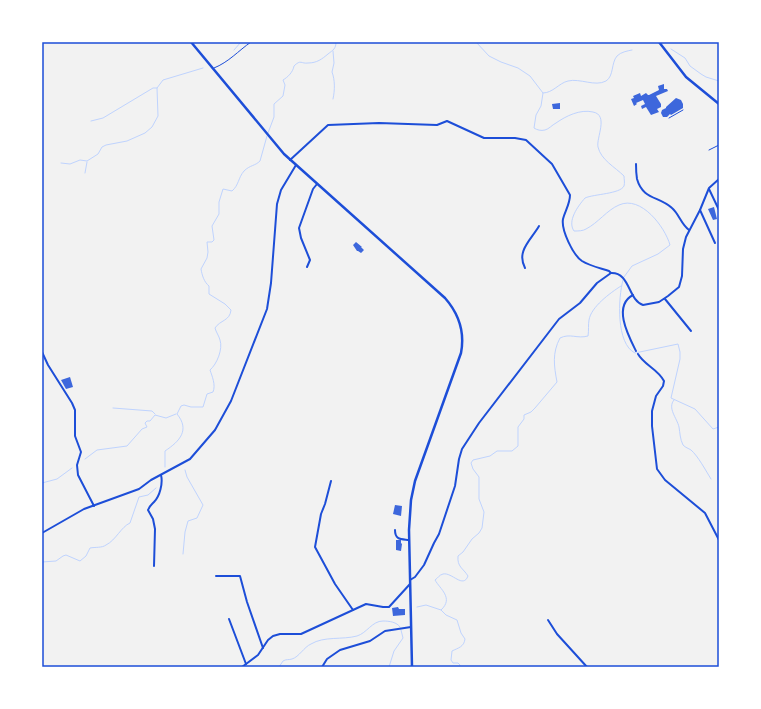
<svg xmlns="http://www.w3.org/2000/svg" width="761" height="709" viewBox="0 0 761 709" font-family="'Space Grotesk',sans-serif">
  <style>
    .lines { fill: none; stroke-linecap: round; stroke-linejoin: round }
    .stream { stroke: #bfd3fe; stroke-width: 1 }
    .building { fill: #3d67dc }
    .path { stroke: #1d4ed8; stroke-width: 1 }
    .service { stroke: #1d4ed8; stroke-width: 1 }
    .minor { stroke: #1d4ed8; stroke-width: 2 }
    .tertiary { stroke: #1d4ed8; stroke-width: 2.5 }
    .secondary { stroke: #1d4ed8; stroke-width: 2.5 }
    .neatline { fill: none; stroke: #1d4ed8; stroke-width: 1.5 }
  </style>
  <rect width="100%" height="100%" fill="#f2f2f2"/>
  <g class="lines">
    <g class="stream">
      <path d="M476,42l13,14 12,6 17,6 12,8 13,17 -2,13 -5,9 -2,13c3,2 7,3 11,2 4,-1 7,-5 11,-7 10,-7 24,-14 37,-11 16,3 3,26 5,35 3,13 17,20 26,29 0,3 1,7 0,10 -4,8 -30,8 -39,12 -7,8 -18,23 -11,33 4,0 9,0 12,-2 12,-6 21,-19 33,-24 22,-10 46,22 51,40l-12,9 -26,12 -8,11"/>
      <polyline points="671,49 685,58 690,66 701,74 706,77 719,81"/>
      <polyline points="234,50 241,42"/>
      <path d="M543,93c10,0 16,-10 25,-12 12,-3 27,6 38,0 8,-5 5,-18 11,-25 4,-4 10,-5 15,-6"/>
      <path d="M333,99c2,-9 2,-19 -1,-27l2,-9 -1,-12"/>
      <polyline points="91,121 103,118 153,88 157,88"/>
      <path d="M268,133l6,-16v-13l9,-8 2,-11 -2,-5c5,-3 10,-8 11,-14 7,-7 7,-2 14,-3 9,0 14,-4 20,-9 5,-4 8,-5 8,-12"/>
      <polyline points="61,163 70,164 80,160 87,161 98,154 102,147 106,145 127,141 145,133 152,127 158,116 157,88 163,80 203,68"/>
      <polyline points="85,173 87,162"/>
      <path d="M623,280c-5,18 -7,64 12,73l43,-9 2,8v7l-9,39 24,11 18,20 6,-2"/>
      <path d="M674,400c-7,8 3,18 5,27 1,6 1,12 4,18 3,3 5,3 8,5 7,6 15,21 20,29"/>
      <polyline points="113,408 152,411 155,414"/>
      <polyline points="85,459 97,450 127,446 142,429 147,427 145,423 147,421 150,421 155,415 166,418 176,414"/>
      <path d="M165,467v-16c15,-10 25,-21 12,-37l4,-8 3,-1 7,2h12l4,-13 6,-2c3,-7 -1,-16 -3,-22 7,-6 13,-21 10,-30 -1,-4 -4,-8 -5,-12 5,-8 15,-7 16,-18l-6,-6 -16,-10v-8c-5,-4 -7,-11 -8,-17l6,-11 1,-6 -1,-10h5l2,-2 -2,-14 7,-12v-12l4,-13 9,2c7,-6 6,-13 12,-20 6,-6 11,-5 16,-10l7,-25"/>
      <polyline points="42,483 57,479 72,468"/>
      <polyline points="183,554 185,532 188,521 197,518 203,505 187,477 185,470"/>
      <path d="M42,562l14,-1 7,-5 3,-1 14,6 6,-5 4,-8c5,-1 12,0 16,-3 10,-5 15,-18 24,-22l9,-26 9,-2 8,-7"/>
      <polyline points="417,607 426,605 441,610"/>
      <path d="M279,667l4,-6c3,-2 6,-1 9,-2 7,-2 12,-12 19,-15 13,-8 31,-4 46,-8 10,-3 15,-15 26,-15 6,0 14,1 17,6"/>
      <polyline points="389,667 394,651 403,638 401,630"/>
      <path d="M460,667v-2l-2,-2h-5l-2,-3 1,-9c6,-3 12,-4 13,-12l-4,-6 -4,-13 -11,-5 -5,-5c13,-12 -1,-21 -6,-30 3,-2 4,-5 8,-6 9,-2 20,15 25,2 -5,-8 -11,-9 -10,-20l5,-4 9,-13 7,-6 3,-5 2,-16 -5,-13v-22l-6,-8 -2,-6 2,-3 17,-4 7,-5h15l6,-5v-19l6,-8v-4l7,-3 4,-4 22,-26c-3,-16 -5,-29 3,-44 10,-5 17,1 28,-2 1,-6 0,-11 1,-16 2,-13 21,-27 32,-34"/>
    </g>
  </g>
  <g class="building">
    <polygon points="664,84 664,89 667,89 668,91 656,96 661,104 661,107 657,109 659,112 651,115 646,107 642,109 641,106 645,104 643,100 636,103 637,104 634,106 631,99 634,98 633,96 640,93 641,96 646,93 648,95 649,95 659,90 658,86"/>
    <polygon points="676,98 681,100 683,104 683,108 671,115 670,114 667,117 663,117 661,113 662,110 666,108 666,107"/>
    <polygon points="560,103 560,109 553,109 552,104"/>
    <polygon points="714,207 717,219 713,220 708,209"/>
    <polygon points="356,242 362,247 361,247 364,250 361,253 358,251 357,251 353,245"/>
    <polygon points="70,377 73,387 66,389 61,380"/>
    <polygon points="395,505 402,506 401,516 393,514"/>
    <polygon points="396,540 401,540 401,543 402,544 401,551 396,550"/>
    <polygon points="398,607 399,609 405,609 405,615 393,616 392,608"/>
  </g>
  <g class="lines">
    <polyline class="path" points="669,118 683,110"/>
    <g class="service">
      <path d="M214,68c15,-6 24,-17 37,-26"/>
      <polyline points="709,150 719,145"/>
    </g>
    <g class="minor">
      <path d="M290,160l38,-35 51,-2 58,2 10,-4 37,17h31l11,2 26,24 18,31c0,9 -5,16 -7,24 -2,11 10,36 19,42 8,5 18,7 27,10l2,2"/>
      <path d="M636,164c0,5 0,9 1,15 6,21 22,17 35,29 7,6 9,16 17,22"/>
      <polyline points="709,189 719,210"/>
      <polyline points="700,210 715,243"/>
      <polyline points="307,267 310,260 301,238 299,228 313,189 317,184"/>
      <path d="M525,268c-9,-17 6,-28 14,-42"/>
      <path d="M633,295c-21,11 -4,42 3,56"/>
      <polyline points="665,299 691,331"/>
      <polyline points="42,352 48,365 72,403 75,410 75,436 81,452 77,465 78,475 94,506"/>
      <path d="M638,354c6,11 20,15 26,27l-1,5 -7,10 -4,15v15l5,43 8,11 40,33 14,27"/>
      <polyline points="331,481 325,504 321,514 315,547 335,584 353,610"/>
      <path d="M395,530c0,10 6,9 14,10"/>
      <polyline points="42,533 84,509 139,489 151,480 190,459 215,430 231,401 267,309 271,283 277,204 281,190 296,165"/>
      <path d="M154,566l1,-37 -2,-10 -5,-9c2,-5 3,-5 6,-8 6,-6 9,-19 7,-27"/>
      <polyline points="216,576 240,576 247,602 263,648"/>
      <path d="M410,580l5,-3 9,-12 10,-22 5,-9 16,-48 4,-27 3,-10 17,-26 80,-104 21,-16 17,-20 14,-10c19,-1 17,27 32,32l16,-3 9,-6 11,-9 3,-11 1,-27 3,-12 14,-27 9,-22 10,-9"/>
      <polyline points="229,619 246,664"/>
      <polyline points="548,620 557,634 587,667"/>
      <polyline points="242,667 258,655 268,640 273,636 280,634 301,634 366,604 383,607 389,607 410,584"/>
      <polyline points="322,667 327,659 340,650 370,641 385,631 411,627"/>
    </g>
    <path class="tertiary" d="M191,42l93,112 161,144c14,16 20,34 16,55l-46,128 -4,19 -2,30 3,137"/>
    <polyline class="secondary" points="659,42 686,77 719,104"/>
  </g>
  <rect width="761" height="709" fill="none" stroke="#ffffff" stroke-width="86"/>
  <rect x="43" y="43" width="675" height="623" class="neatline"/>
</svg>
